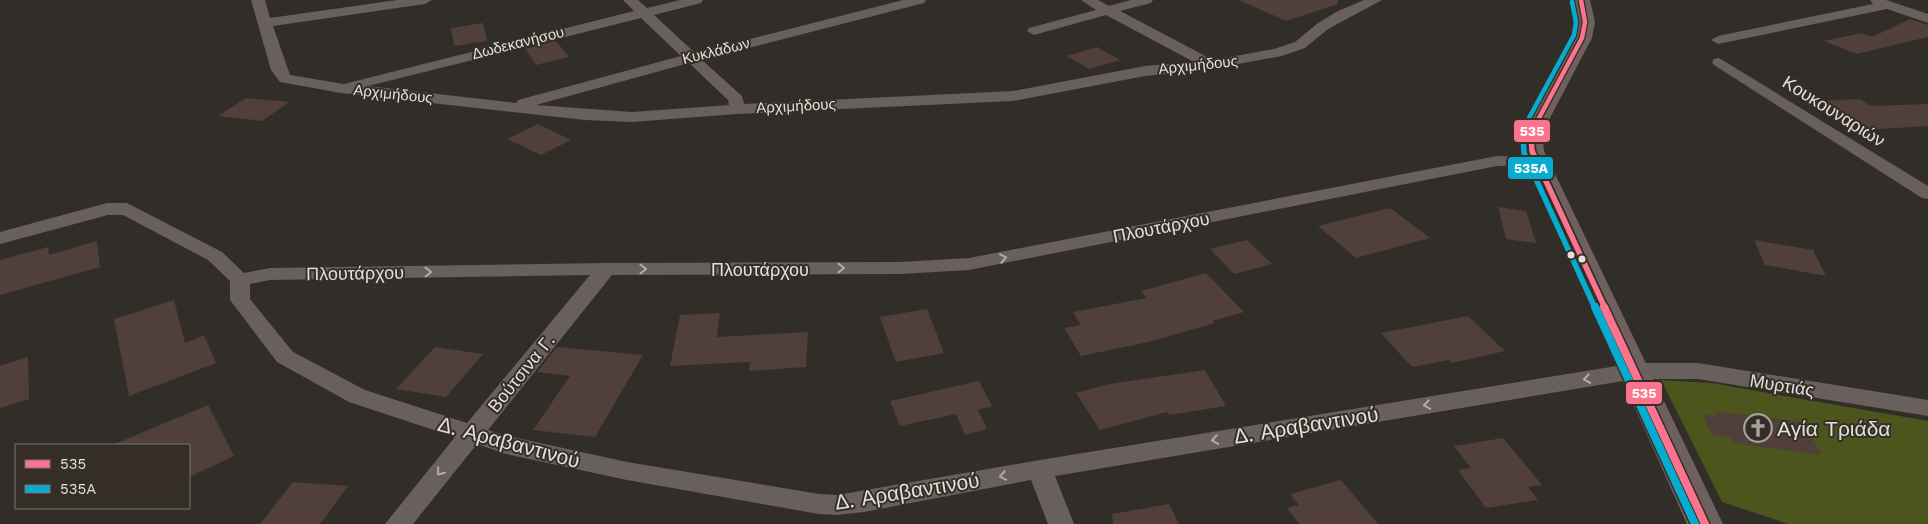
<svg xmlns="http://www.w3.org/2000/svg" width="1928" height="524" viewBox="0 0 1928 524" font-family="'Work Sans',sans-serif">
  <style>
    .green { fill: #4b551c }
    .building { fill: #513f3a }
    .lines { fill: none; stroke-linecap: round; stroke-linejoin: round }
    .street { fill: #695f5d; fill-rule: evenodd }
    .secondary { fill: #6e605f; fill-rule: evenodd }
    .bus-1-far2-casing { stroke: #342e27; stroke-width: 7 }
    .bus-1-far1-casing { stroke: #342e27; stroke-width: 9 }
    .bus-1-casing { stroke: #342e27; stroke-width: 11 }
    .bus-2-far2-casing { stroke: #342e27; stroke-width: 7 }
    .bus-2-far1-casing { stroke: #342e27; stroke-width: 9 }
    .bus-2-casing { stroke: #342e27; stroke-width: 11 }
    .bus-1-far2 { stroke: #fc738d; stroke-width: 4.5 }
    .bus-1-far1 { stroke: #fc738d; stroke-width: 5.5 }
    .bus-1 { stroke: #fc738d; stroke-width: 8 }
    .bus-2-far2 { stroke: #06acd0; stroke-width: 4.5 }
    .bus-2-far1 { stroke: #06acd0; stroke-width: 5.5 }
    .bus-2 { stroke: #06acd0; stroke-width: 8 }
    .oneway { stroke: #b2aca9 }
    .bus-dot { fill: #e3dfdb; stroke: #342e27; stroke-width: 2 }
    .labels { text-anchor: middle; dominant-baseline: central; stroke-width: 4; stroke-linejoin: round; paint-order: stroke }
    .far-street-label { font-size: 15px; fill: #e3dfdb; stroke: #342e27 }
    .street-label { font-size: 18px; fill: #e3dfdb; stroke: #342e27 }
    .near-street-label { font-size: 21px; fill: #e3dfdb; stroke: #342e27 }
    .near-poi-label { font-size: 21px; fill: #e3dfdb; stroke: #342e27; text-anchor: start }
    .line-badge { stroke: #342e27; stroke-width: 2 }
    .badge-label { font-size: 14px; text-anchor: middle; font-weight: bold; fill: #fff }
  </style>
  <rect width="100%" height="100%" fill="#312e2a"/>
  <polygon class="green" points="1661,380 1711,383 1928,421 1928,524 1789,524 1722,502"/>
  <g class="building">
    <polygon points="1239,0 1338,0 1338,4 1286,21"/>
    <polygon points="1910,19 1928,25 1928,37 1856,54 1824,41 1862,33 1872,37"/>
    <polygon points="483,23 487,41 454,46 451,28"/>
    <polygon points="556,41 569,57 536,65 525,49"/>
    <polygon points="1097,47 1120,60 1089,69 1067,56"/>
    <polygon points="246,98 289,102 262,121 218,116"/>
    <polygon points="1859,99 1871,106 1928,104 1928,126 1863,130 1818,101"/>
    <polygon points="538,124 571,140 541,155 507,139"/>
    <polygon points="1498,207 1526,211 1536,243 1506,239"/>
    <polygon points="1390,208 1430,238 1356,258 1318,226"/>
    <polygon points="1247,240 1272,264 1234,274 1210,249"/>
    <polygon points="1754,240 1813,250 1826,276 1765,265"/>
    <polygon points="97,241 100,267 0,295 0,260 48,247 49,255"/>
    <polygon points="1206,273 1244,312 1212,321 1215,323 1148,342 1081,356 1064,328 1081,325 1073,312 1147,298 1141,291"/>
    <polygon points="174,300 185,343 204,335 216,363 129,396 114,319"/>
    <polygon points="927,309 944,353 896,362 880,317"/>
    <polygon points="720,313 717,337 808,332 806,367 749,371 750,362 670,366 680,315"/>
    <polygon points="1468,316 1505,351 1452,363 1449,360 1412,367 1381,333"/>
    <polygon points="435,347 483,354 446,397 396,389"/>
    <polygon points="557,347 643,355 595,437 533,430 570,376 537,372"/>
    <polygon points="28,357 29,399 0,408 0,366"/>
    <polygon points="1205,370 1226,406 1169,415 1167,412 1100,430 1076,393 1109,384"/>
    <polygon points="979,381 992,406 978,410 987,429 965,435 956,414 900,426 890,401"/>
    <polygon points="208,405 234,456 189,477 189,445 112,445"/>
    <polygon points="1715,411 1803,422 1822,455 1733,443 1730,437 1712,435 1702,414 1717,416"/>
    <polygon points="1503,438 1542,485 1528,487 1538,500 1486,508 1458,470 1471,468 1454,446"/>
    <polygon points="1341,480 1378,524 1299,524 1287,508 1299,505 1290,494"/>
    <polygon points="293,482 348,486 320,524 260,524"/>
    <polygon points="1169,504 1179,524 1113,524 1112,514"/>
  </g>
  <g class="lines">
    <g class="street">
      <path d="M251,0h14l5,18 127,-18h35l-7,4 -152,22 17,49 54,9 290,-73 -11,-11h15l9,8 33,-8h23l-2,3 -47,12 41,38 208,-53h23l-2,3 -222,57 40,36 2,8 269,-13 132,-25 49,-4 -88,-47 -72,20 -7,-4 2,-3 67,-18 -15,-10h17l11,6 22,-6h22l-2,3 -31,8 93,49 61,-11 21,-7 23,-19 20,-12 26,-11h18l-54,29 -23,19 -23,8 -71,13 -66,7 -132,25 -276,13 -105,8 -47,-2 -244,-27 -61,-11 -9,-12zM641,18l40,38 -163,44 -2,3 -148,-17zM689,63l39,37 1,5 -97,7 -96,-7z"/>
      <polygon points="1870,0 1886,0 1928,14 1928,23 1887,9 1718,44 1711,40 1718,36 1873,4"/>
      <polygon points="1719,58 1928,186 1928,199 1922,198 1714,65 1712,62 1714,59"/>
      <path d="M1497,156l44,1 3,4 -3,4 -44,1 -528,104 -69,4 -288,1 -124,155 20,6 119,26 192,32 18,1 203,-35 595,-97h63l230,37v16l-230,-37h-63l-580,97 19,48h-26l-17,-44 -167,32 -27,3 -18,-1 -192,-34 -121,-26 -29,-10 -64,80h-28l70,-87 -106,-35 -72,-40 -47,-62v-19l-22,-21 -85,-45h-15l-108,29v-12l107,-29h20l95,49 22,21 26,-5 336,-5 294,-1 69,-4zM590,275l-123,148 -102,-33 -72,-38 -43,-53v-15l20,-4z"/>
    </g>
    <polygon class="secondary" points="1572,0 1590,0 1595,22 1592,38 1542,133 1544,151 1723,524 1687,524 1520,151 1520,133 1572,38 1575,22"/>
    <defs>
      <polyline id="bus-1-far2" points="1531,137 1531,133 1582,38 1585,22 1581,0"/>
      <polyline id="bus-1-far1" points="1531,135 1532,151 1605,308"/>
      <polyline id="bus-1" points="1604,307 1705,524"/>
      <polyline id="bus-2-far2" points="1523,137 1523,129 1574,35 1576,22 1572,2"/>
      <polyline id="bus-2-far1" points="1523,135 1524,153 1595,308"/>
      <polyline id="bus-2" points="1595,307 1695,524"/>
    </defs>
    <use href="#bus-1-far2" class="bus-1-far2-casing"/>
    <use href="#bus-1-far1" class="bus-1-far1-casing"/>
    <use href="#bus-1" class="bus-1-casing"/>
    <use href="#bus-2-far2" class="bus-2-far2-casing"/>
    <use href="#bus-2-far1" class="bus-2-far1-casing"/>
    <use href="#bus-2" class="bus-2-casing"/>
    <use href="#bus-1-far2" class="bus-1-far2"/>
    <use href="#bus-1-far1" class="bus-1-far1"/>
    <use href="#bus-1" class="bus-1"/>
    <use href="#bus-2-far2" class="bus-2-far2"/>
    <use href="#bus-2-far1" class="bus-2-far1"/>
    <use href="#bus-2" class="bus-2"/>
  </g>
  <defs><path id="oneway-chevron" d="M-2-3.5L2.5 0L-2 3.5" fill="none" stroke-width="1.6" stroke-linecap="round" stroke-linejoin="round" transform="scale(1.25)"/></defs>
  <g class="oneway">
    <use href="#oneway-chevron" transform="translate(1003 258) rotate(-11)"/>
    <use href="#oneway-chevron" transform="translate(841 268)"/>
    <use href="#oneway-chevron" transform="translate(643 269)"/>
    <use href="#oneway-chevron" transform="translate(428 272) rotate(-1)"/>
    <use href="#oneway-chevron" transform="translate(1587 379) rotate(171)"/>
    <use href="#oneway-chevron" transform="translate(1427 405) rotate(171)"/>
    <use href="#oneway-chevron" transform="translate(1215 440) rotate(171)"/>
    <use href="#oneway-chevron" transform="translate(440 472) rotate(129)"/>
    <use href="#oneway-chevron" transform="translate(1003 476) rotate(169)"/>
  </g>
  <defs>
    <symbol id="church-ring" viewBox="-11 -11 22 22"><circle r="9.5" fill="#342e27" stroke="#a5a19d" stroke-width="1.5"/><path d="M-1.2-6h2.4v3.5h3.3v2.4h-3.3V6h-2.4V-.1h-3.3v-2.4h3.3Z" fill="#a5a19d"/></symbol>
  </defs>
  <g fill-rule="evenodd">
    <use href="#church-ring" x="1742" y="412" width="32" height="32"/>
  </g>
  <g class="bus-dot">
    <circle cx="1571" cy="255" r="4.5"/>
    <circle cx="1582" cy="259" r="4.5"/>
  </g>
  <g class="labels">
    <g class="far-street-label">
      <text transform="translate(518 43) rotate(-14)">Δωδεκανήσου</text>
      <text transform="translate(716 51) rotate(-14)">Κυκλάδων</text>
      <text transform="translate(1198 65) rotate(-6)">Αρχιμήδους</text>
      <text transform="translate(393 94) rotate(6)">Αρχιμήδους</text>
      <text transform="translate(796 106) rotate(-3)">Αρχιμήδους</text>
    </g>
    <g class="street-label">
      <text transform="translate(1834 111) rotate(32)">Κουκουναριών</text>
      <text transform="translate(1161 227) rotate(-11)">Πλουτάρχου</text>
      <text x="760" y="269">Πλουτάρχου</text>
      <text transform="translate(355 273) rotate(-1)">Πλουτάρχου</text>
      <text transform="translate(521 373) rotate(-51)">Βούτσινα Γ.</text>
      <text transform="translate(1782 385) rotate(9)">Μυρτιάς</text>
    </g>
    <g class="near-street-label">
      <text transform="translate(1306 425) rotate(-9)">Δ. Αραβαντινού</text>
      <text transform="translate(509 442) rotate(15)">Δ. Αραβαντινού</text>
      <text transform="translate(907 491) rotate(-9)">Δ. Αραβαντινού</text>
    </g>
    <g class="near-poi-label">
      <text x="1777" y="428">Αγία Τριάδα</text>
    </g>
  </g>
  <g class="line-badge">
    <rect x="1513" y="119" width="38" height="24" rx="5" fill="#fc738d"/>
    <rect x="1507" y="156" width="47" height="24" rx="5" fill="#06acd0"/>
    <rect x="1625" y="381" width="38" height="24" rx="5" fill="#fc738d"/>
  </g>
  <g class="badge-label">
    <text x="1532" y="136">535</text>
    <text x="1531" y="173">535A</text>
    <text x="1644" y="398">535</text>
  </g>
  <rect x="15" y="444" width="175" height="65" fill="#342e27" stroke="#7a756f"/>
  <rect x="25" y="460" width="25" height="8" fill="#fc738d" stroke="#7a756f"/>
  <text x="60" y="469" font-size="15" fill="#e3dfdb">535</text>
  <rect x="25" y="485" width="25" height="8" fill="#06acd0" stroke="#7a756f"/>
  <text x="60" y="494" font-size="15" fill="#e3dfdb">535A</text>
</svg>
